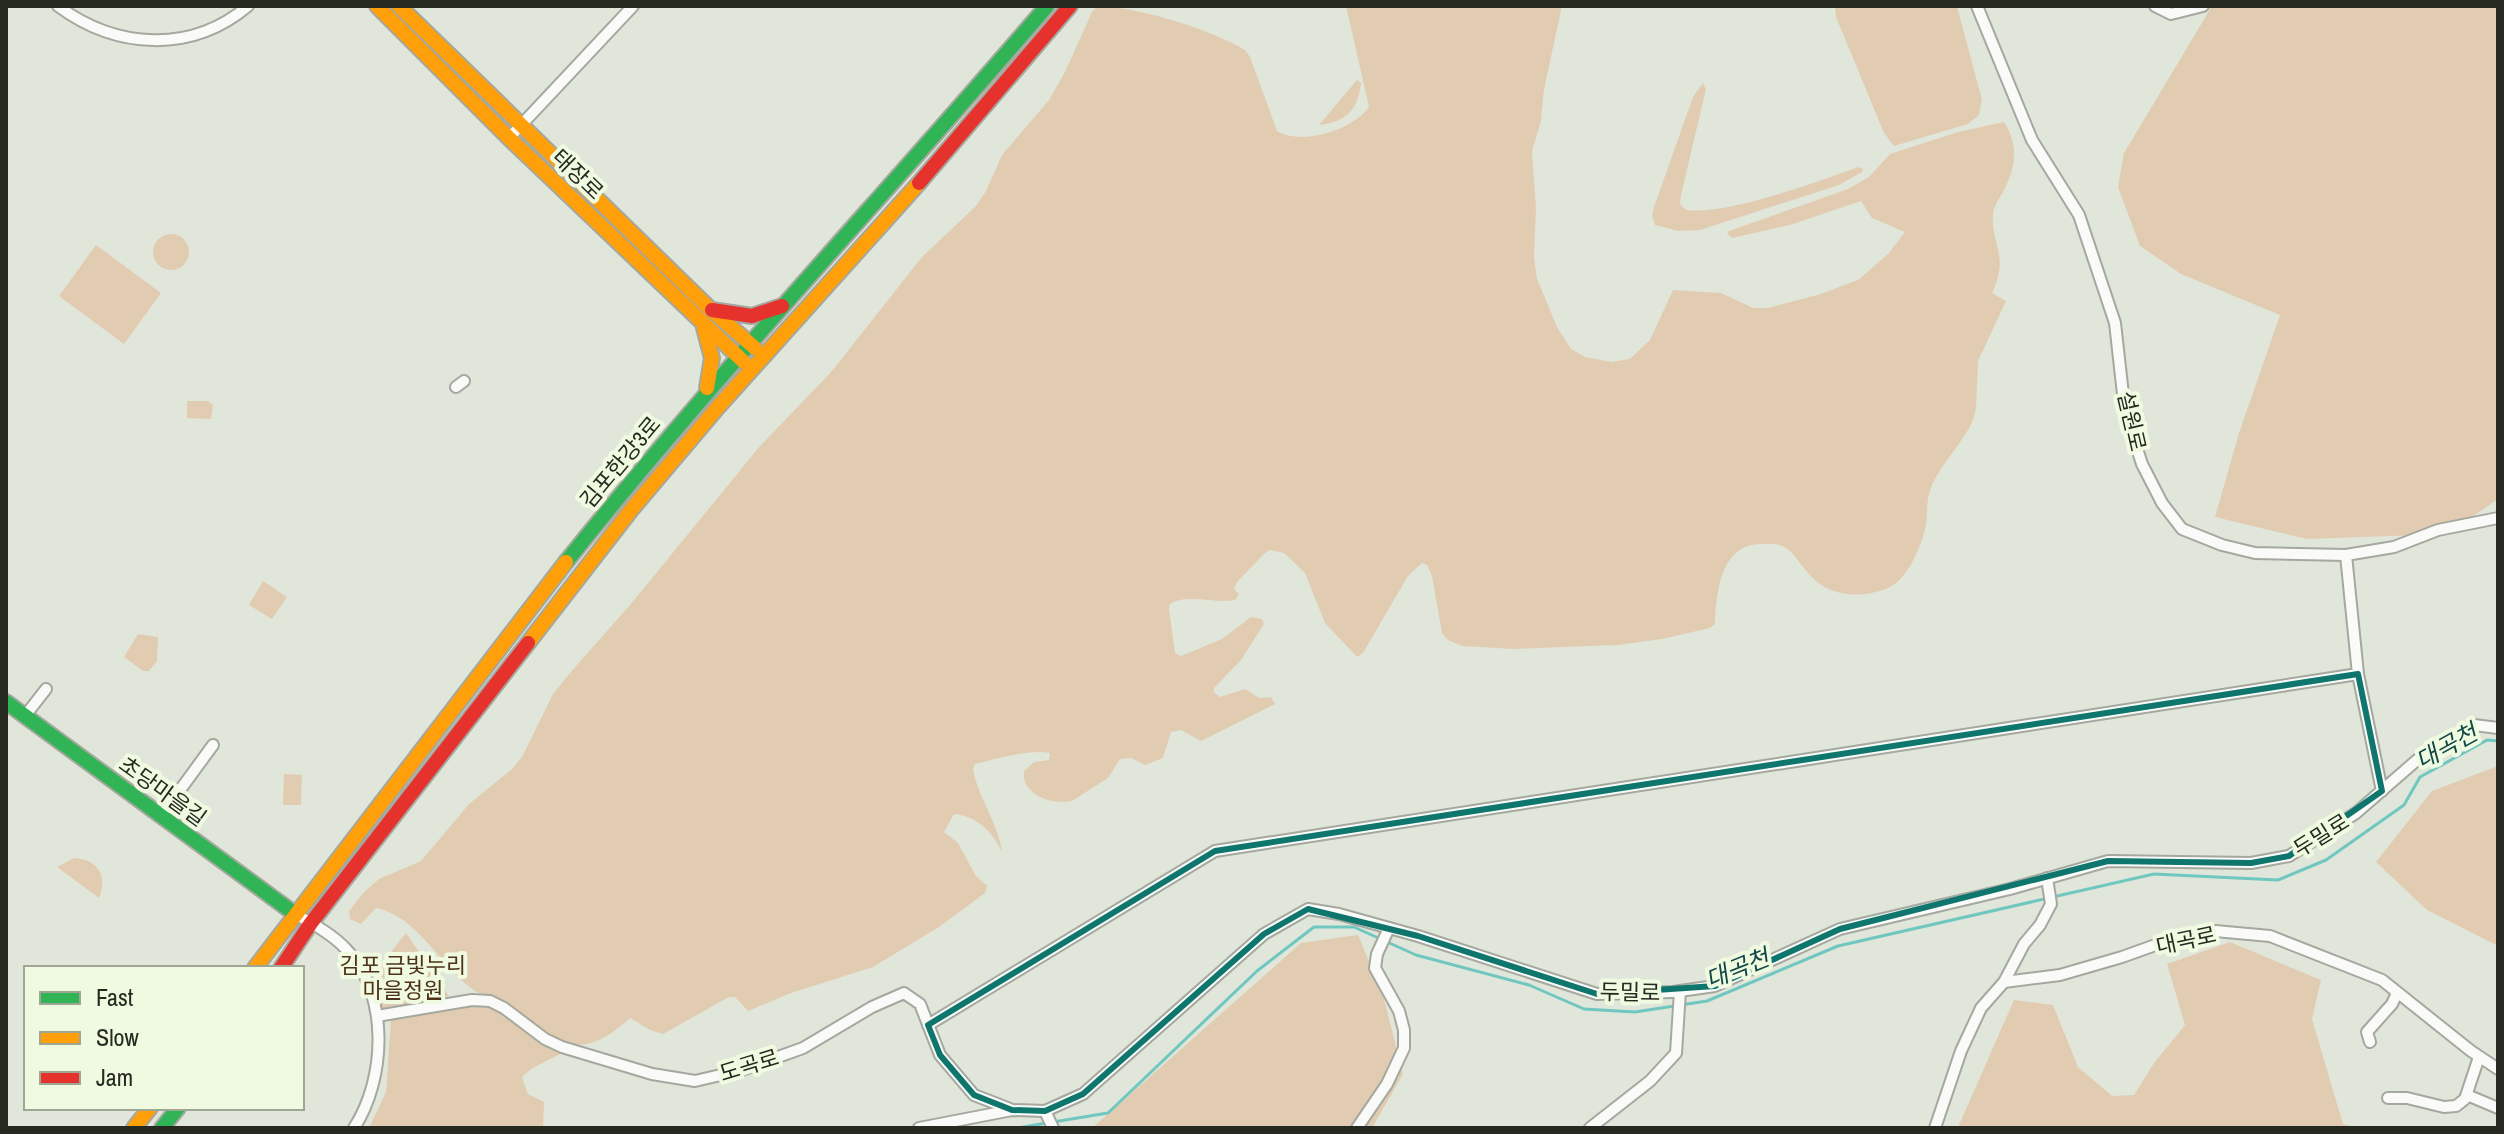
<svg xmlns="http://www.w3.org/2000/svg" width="2504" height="1134" viewBox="0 0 2504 1134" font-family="'Archivo Narrow','Noto Sans KR',sans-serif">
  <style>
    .green { fill: #e1ccb2 }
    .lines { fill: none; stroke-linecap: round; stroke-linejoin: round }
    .stream { stroke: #6fc7c0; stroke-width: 3 }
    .street-casing { stroke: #a4a89f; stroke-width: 14 }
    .fast-casing { stroke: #a4a89f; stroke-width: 18 }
    .slow-casing { stroke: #a4a89f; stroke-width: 18 }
    .jam-casing { stroke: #a4a89f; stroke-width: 18 }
    .street { stroke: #fafbf9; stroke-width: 10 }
    .fast { stroke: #30b455; stroke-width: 14 }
    .slow { stroke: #ff9f0a; stroke-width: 14 }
    .jam { stroke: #e5322d; stroke-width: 14 }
    .marked { fill: none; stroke: #0f766e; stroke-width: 6; stroke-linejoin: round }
    .labels { text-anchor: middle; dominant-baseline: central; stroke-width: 8; stroke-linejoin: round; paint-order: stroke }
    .street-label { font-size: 22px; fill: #262920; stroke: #effae1 }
    .park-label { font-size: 22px; fill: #4e3219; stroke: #effae1 }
    .water-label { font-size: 24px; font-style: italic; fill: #104744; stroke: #effae1 }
  </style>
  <rect width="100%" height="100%" fill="#e1e6da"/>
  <g class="green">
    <path d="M1098,6c40,1 112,23 147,44l5,7 27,74c25,15 76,-1 92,-24l-23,-101h216l-18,83 -3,32 -9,30 4,57 -2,50 3,21 20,48 14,22 14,8 26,5 19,-3 20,-19 23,-50 48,3 32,15h15l53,-14 37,-14 30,-26 17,-22 -33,-14 -11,-17 -71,24 -58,13 -5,-4 2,-3 119,-42 21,-12 21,-23 68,-22 46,-10c15,23 12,46 -1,70 -4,7 -9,14 -10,22 -2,34 17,41 -1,79l14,8 -28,60 -2,47 -3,12c-11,26 -36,46 -44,74 -3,12 -1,24 -4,36 -5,18 -17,48 -35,57 -23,11 -56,11 -75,-7 -11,-9 -18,-24 -29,-32 -7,-5 -16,-4 -24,-4 -41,-1 -46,49 -47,80l-5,4 -48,11 -44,6 -104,4 -52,-3 -14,-6 -6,-7 -10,-57 -5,-11 -5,-2 -14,13 -45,77 -6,4 -32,-34 -20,-50 -21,-20 -14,-3 -5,3 -28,29 -3,7 5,5 -4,6c-18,4 -49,-7 -65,4l-1,5 6,44 6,3 41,-17 29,-22 11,2 2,5 -23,36 -27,28v4l6,5 25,-8 14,9 12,-1 4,7 -74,37 -20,-11 -10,2 -8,26 -18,7 -14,-7 -11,1 -12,19 -36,23c-20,4 -51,-6 -48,-30l10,-9 15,-2 1,-7c-20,-4 -55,6 -75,11l-2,5c5,29 25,53 29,83 -9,-20 -25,-36 -48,-38l-10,18 14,11 18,33 11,10 -2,7 -46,34 -66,40 -82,26 -43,18 -13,-14h-6l-66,37 -13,-4 -20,-12c-58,53 -76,16 -127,-16 -9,-6 -20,-6 -28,-11 -34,-23 -57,-75 -99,-83l-15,16 -11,-5 -1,-8 15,-19 15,-13 42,-18 48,-57 43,-35 10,-12 31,-63 16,-20 61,-69 130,-159 72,-75 90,-114 54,-51 10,-15 16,-36 47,-55 16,-28 27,-60z"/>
    <polygon points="1835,6 1957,6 1982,100 1979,115 1968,124 1894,146 1884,133 1836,17"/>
    <polygon points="2212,6 2498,6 2498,499 2447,534 2307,539 2215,517 2239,433 2280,315 2181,274 2140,246 2118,187 2124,153"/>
    <path d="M1357,80l4,3c-3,27 -15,39 -42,42z"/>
    <path d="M1703,83l3,6 -25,106 -1,9 6,6c44,5 129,-28 173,-43l4,2 -1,3 -23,13 -139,45 -22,1 -23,-6 -3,-9 2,-9 39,-110z"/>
    <circle cx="171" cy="252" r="18"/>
    <polygon points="96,245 161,293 124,344 59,296"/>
    <polygon points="187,401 208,401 213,405 211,419 187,418"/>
    <polygon points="263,581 287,597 272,619 249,605"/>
    <polygon points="138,634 158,637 157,661 149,671 143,671 124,657"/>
    <polygon points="2498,766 2498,946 2427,910 2376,862 2432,791"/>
    <polygon points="284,774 302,775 301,805 283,805"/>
    <path d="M74,858c24,1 34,19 25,40l-42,-31z"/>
    <polygon points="406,933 449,996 384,1010 380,1008 371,977"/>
    <polygon points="1358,935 1383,995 1403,1074 1372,1128 1092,1128 1301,943"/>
    <polygon points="2230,942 2321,980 2312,1019 2343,1124 2357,1128 1960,1128 1959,1125 2014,1000 2053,1005 2078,1067 2112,1096 2134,1095 2154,1063 2185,1025 2167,964"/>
    <polygon points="480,1005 497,1010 542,1043 564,1052 531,1069 522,1077 528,1094 544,1102 543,1128 369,1128 386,1092 391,1019"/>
  </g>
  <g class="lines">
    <g class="stream">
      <polyline points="1053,1122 1108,1113 1257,971 1314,927 1354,927 1416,955 1529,985 1584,1009 1635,1012 1707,1001 1838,946 2154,874 2278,880 2326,860 2404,805 2420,777 2487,740 2498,741"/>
      <polyline points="1018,1128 1046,1123"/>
    </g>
    <defs>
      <g id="street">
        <path d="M58,6c58,43 133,48 190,0"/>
        <polyline points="1977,6 2032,140 2079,215 2115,323 2125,412 2142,464 2162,503 2182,529 2222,545 2255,553 2346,555 2394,547 2438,530 2498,518"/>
        <polyline points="2155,6 2171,14 2203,6"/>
        <polyline points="509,138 633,6"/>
        <polyline points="456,387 464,381"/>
        <polyline points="2346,555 2358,674 2382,791"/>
        <polyline points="25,716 46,689"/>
        <polyline points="161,816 213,745"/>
        <path d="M295,914c18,10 37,20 51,35 44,45 40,130 8,179"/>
        <polyline points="2004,982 2060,975 2122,957 2161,943 2215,931 2270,936 2382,980 2471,1051 2498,1069"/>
        <polyline points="377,1016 472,1000 490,1001 504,1008 545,1039 562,1047 652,1074 695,1081 742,1070 803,1048 872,1007 904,993 920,1004 940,1055 974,1095 1010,1109"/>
        <polyline points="928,1025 1215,851 2358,674"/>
        <polyline points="2370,1042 2367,1032 2392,1004 2397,993"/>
        <polyline points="2467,1095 2498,1108"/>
        <polyline points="2388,1098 2407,1098 2444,1107 2456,1106 2465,1099 2479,1057"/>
        <polyline points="1045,1111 1053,1128"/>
        <polyline points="919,1128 1012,1110 1045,1111 1083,1094 1264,934 1308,909 1339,914 1418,936 1597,994 1673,992 1715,986 1840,929 2010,889 2108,861 2251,863 2289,856 2356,813 2417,760 2474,725 2498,728"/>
        <polyline points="1357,1128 1387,1084 1404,1048 1404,1030 1399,1011 1375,968 1377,954 1389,928"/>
        <polyline points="1590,1128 1650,1081 1676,1053 1680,991"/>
        <polyline points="1935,1128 1961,1051 1981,1008 2004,982 2024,944 2040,925 2051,904 2047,878"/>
      </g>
      <g id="fast">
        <path d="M566,562c153,-191 322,-370 481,-556"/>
        <polyline points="6,702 295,914"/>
        <polyline points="162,1128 178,1108"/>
      </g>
      <g id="slow">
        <polyline points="377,6 509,138 744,362"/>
        <polyline points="399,6 710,309 755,348"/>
        <polyline points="704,328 712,358 707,388"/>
        <polyline points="528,643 631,510 718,407 919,183"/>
        <polyline points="255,968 566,562"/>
        <polyline points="134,1128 150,1108"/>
      </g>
      <g id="jam">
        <polyline points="919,183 1070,6"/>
        <polyline points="712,310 752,316 782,306"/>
        <polyline points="281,968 311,923 528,643"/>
      </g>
    </defs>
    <use href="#street" class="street-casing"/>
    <use href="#fast" class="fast-casing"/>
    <use href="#slow" class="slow-casing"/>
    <use href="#jam" class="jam-casing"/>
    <use href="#street" class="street"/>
    <use href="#fast" class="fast"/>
    <use href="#slow" class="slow"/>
    <use href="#jam" class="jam"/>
  </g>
  <path class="marked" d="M2358,674l24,117 -93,65 -38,7 -143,-2 -268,68 -125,57 -118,8 -179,-58 -110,-27 -44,25 -181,160 -38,17 -33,-1 -38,-15 -34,-40 -12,-30 287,-174z"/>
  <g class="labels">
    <g class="street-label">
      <text transform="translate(578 174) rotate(44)">태장로</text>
      <text transform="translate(2132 421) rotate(77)">설원로</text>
      <text transform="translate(620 462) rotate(-50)">김포한강3로</text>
      <text transform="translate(163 791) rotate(36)">초당마을길</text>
      <text transform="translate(2321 835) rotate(-32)">두밀로</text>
      <text transform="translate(2186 940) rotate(-12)">대곡로</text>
      <text transform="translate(1630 992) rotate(1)">두밀로</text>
      <text transform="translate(749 1065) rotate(-17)">도곡로</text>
    </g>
    <g class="park-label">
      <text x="403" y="965">김포 금빛누리<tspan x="403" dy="25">마을정원</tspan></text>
    </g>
    <g class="water-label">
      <text transform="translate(2446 746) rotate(-29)">대곡천</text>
      <text transform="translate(1737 968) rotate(-22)">대곡천</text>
    </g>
  </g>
  <rect width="2504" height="1134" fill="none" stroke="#262920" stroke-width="16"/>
  <rect x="24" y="966" width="280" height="144" fill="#effae1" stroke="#9fa694" stroke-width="2"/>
  <rect x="40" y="992" width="40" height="12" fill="#30b455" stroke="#9fa694" stroke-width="2"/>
  <text x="96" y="1006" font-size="24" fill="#262920">Fast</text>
  <rect x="40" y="1032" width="40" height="12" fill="#ff9f0a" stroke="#9fa694" stroke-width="2"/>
  <text x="96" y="1046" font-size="24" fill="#262920">Slow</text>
  <rect x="40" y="1072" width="40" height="12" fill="#e5322d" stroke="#9fa694" stroke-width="2"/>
  <text x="96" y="1086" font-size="24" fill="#262920">Jam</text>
</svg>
